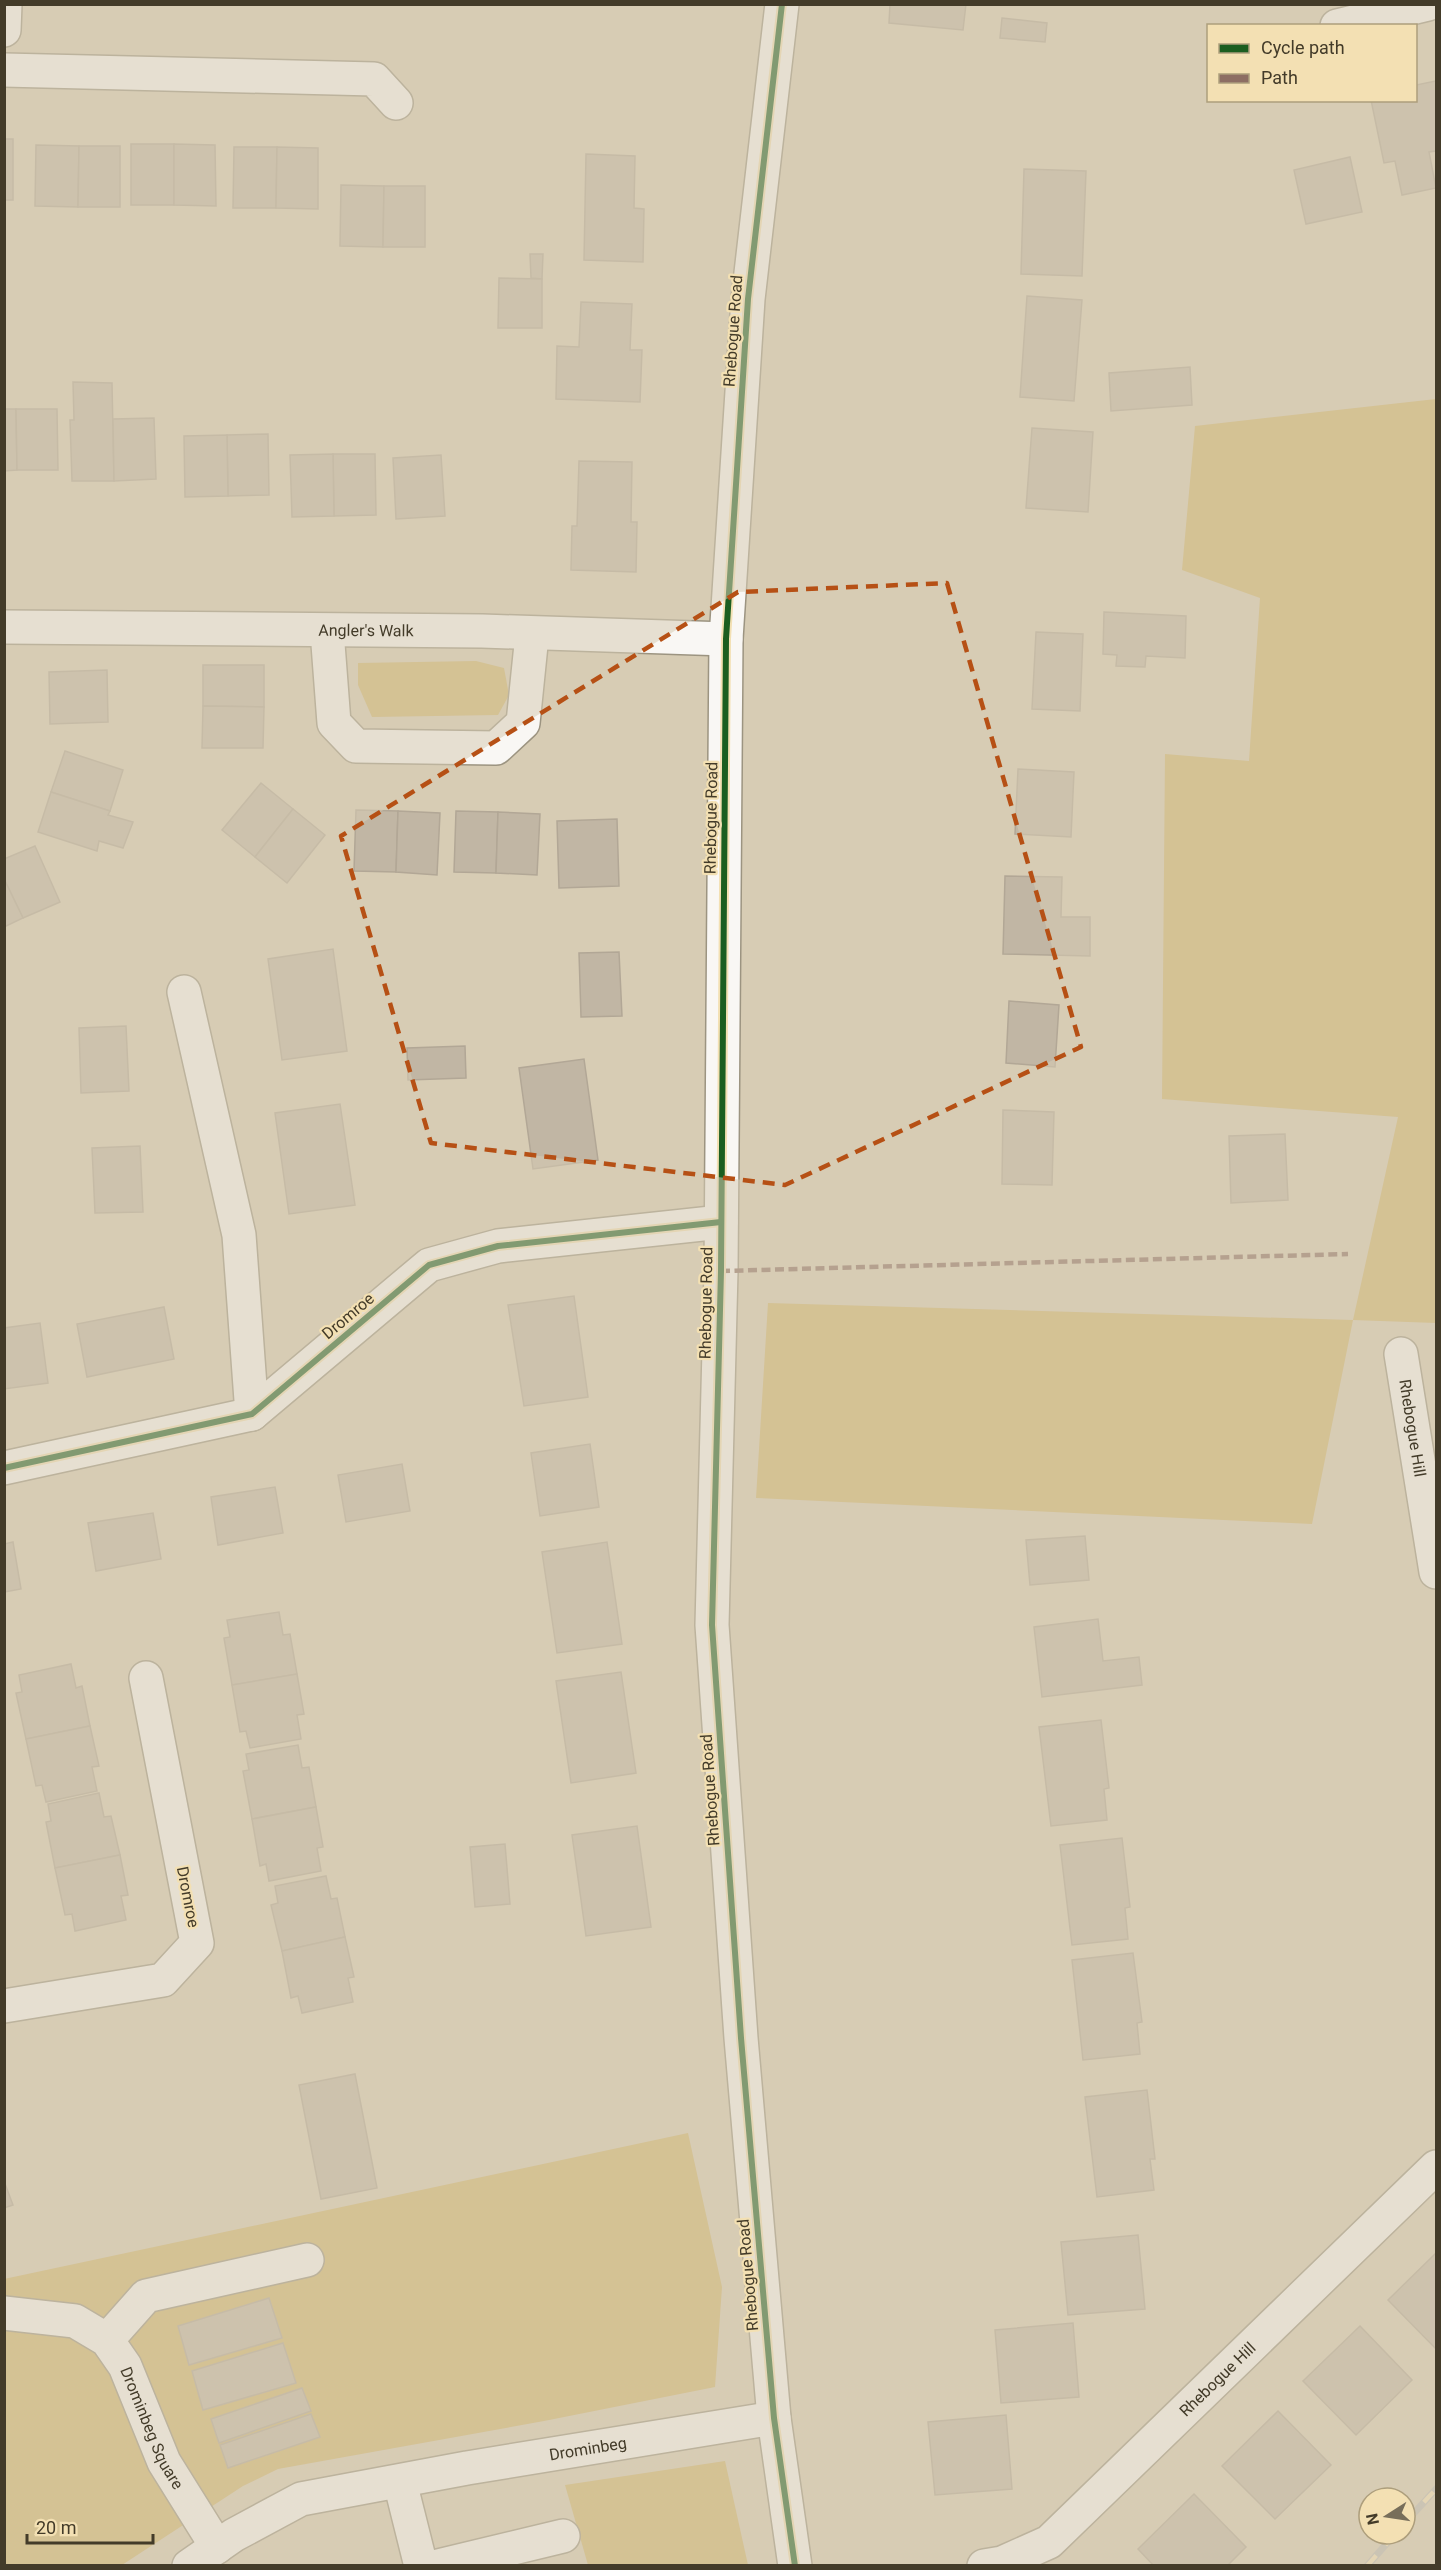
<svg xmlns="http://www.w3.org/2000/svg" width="1441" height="2570" viewBox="0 0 1441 2570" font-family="Roboto,sans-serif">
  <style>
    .green { fill: #d0b56e }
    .building { fill: #c1b6a4; stroke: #b2a796; stroke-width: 1.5 }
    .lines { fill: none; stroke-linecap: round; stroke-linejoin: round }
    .street-casing { stroke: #9c9481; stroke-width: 36 }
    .street { stroke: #f9f7f4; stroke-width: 33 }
    .rail-casing { stroke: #bdbab4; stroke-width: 7 }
    .rail { stroke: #f3e0b3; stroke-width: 4.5; stroke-dasharray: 14; stroke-linecap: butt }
    .quiet { stroke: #8d6e63; stroke-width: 4.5; stroke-dasharray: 9 4.5; stroke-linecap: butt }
    .cycleway-casing { stroke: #f3e0b3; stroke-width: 10 }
    .cycleway { stroke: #1b5e20; stroke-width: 6 }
    .marked { fill: none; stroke: #b65015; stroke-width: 4.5; stroke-dasharray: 12 8; stroke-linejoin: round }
    .labels { text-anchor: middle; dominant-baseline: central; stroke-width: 4.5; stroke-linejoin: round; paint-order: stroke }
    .street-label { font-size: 16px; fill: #433b29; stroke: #f3e0b3 }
  </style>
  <rect width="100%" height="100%" fill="#d7ccb4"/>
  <g class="green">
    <polygon points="1436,399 1436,1323 1353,1320 1312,1524 756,1498 768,1303 1353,1320 1398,1117 1162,1099 1165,754 1249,761 1260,598 1182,570 1195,426"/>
    <polygon points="476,661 504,668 509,695 498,715 372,717 358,685 358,663"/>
    <polygon points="688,2133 722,2287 715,2387 544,2421 278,2469 243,2486 122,2565 5,2565 4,2279"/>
    <polygon points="725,2461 748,2565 588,2565 565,2485"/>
  </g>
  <g class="building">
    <polygon points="890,4 966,4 963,30 889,23"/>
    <polygon points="1002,18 1047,23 1045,42 1000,38"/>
    <polygon points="1436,81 1436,151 1429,152 1436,188 1402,195 1395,161 1384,163 1371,100 1416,100 1416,85"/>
    <rect x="4" y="139" width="9" height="61"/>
    <rect x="131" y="144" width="43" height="61"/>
    <polygon points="174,144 215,145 216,206 174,205"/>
    <polygon points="36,145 79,146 78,207 35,206"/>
    <polygon points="79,146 120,146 120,207 78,207"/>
    <polygon points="234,147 277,147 276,208 233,208"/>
    <polygon points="277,147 318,148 318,209 276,208"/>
    <polygon points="586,154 635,156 634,208 644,209 643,262 584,260"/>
    <polygon points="1350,157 1362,212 1306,224 1294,170"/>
    <polygon points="1024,169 1086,171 1082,276 1021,274"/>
    <polygon points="341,185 384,186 383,247 340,246"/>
    <polygon points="384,186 425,186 425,247 383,247"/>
    <polygon points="530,254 543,254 542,279 531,278"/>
    <polygon points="499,278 542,279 542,328 498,328"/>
    <polygon points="1027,296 1082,300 1074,401 1020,397"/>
    <polygon points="581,302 632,304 630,350 642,350 640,402 556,399 557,346 579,347"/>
    <polygon points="1190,367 1192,405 1111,411 1109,373"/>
    <polygon points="73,382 112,383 114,481 72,481 70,420 74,420"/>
    <polygon points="4,409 16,409 17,470 4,471"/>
    <polygon points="16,409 57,409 58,470 17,470"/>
    <polygon points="154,418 156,479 114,481 113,419"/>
    <polygon points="1032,428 1093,432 1088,512 1026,508"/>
    <polygon points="268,434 269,495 228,496 227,435"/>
    <polygon points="227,435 228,496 185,497 184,436"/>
    <polygon points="333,454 375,454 376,515 334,516"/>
    <polygon points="333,454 334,516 292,517 290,455"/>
    <polygon points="441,455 445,516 396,519 393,458"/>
    <polygon points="579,461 632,462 631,522 637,522 636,572 571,570 572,526 577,526"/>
    <polygon points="1104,612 1186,616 1185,658 1146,656 1145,667 1116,666 1117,655 1103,654"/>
    <polygon points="1036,632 1083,634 1080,711 1032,709"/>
    <polygon points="203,665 264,665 264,707 203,706"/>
    <polygon points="107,670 108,722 50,724 49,672"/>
    <polygon points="203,706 264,707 263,748 202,748"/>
    <polygon points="65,751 123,770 110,811 51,792"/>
    <polygon points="1018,769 1074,772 1071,837 1015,834"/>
    <polygon points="261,783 293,809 255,857 222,830"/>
    <polygon points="51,792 110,811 108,815 133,822 123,848 99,841 97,851 38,832"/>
    <polygon points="293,809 325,835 287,883 255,857"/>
    <polygon points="356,810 398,811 396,872 354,871"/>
    <polygon points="398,811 440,813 437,875 396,872"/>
    <polygon points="456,811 498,812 496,873 454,872"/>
    <polygon points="498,812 540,814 537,875 496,873"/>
    <polygon points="617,819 619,886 559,888 557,821"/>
    <polygon points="35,846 60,902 23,918 4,879 4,859"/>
    <polygon points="1005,876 1062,877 1061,917 1090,917 1090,956 1003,954"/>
    <polygon points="4,879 23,918 4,927"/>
    <polygon points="333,949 347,1051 282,1060 268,959"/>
    <polygon points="619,952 622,1016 581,1017 579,953"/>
    <polygon points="1009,1001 1059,1005 1055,1067 1006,1063"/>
    <polygon points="126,1026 129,1091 81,1093 79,1028"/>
    <polygon points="465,1046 466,1078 408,1080 407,1048"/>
    <polygon points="584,1059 598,1160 533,1169 519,1068"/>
    <polygon points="340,1104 355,1205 289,1214 275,1113"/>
    <polygon points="1003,1110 1054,1112 1052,1185 1002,1184"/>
    <polygon points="1285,1134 1288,1200 1231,1203 1229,1136"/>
    <polygon points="140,1146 143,1212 95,1213 92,1148"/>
    <polygon points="574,1296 588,1397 524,1406 508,1305"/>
    <polygon points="164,1307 174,1359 87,1377 77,1324"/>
    <polygon points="40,1323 48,1383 4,1389 4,1328"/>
    <polygon points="590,1444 599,1507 540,1516 531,1453"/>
    <polygon points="402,1464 410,1511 346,1522 338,1475"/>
    <polygon points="275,1487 283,1533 218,1545 211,1497"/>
    <polygon points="153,1513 161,1559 96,1571 88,1523"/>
    <polygon points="1085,1536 1089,1580 1030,1585 1026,1540"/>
    <polygon points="13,1542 21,1589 4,1592 4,1544"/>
    <polygon points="607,1542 622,1644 557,1653 542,1552"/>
    <polygon points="279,1612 283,1635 290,1634 297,1674 232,1685 224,1638 230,1637 227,1620"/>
    <polygon points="1098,1619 1103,1661 1139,1657 1142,1685 1042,1697 1034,1627"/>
    <polygon points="71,1664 76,1688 82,1686 90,1726 26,1739 16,1693 22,1692 19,1675"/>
    <polygon points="621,1672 636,1773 571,1783 556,1681"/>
    <polygon points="297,1674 304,1714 297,1715 301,1739 250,1748 246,1731 240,1732 232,1685"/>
    <polygon points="1101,1720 1109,1788 1104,1789 1107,1820 1051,1826 1039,1727"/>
    <polygon points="90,1726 99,1766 92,1767 97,1791 46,1802 42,1785 36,1786 26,1739"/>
    <polygon points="298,1745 302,1768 309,1767 316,1807 252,1819 243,1771 249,1770 246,1754"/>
    <polygon points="99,1793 104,1817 111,1816 120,1855 55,1868 46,1822 51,1821 48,1804"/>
    <polygon points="316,1807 323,1847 317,1848 321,1871 269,1881 266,1864 260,1866 252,1819"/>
    <polygon points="637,1826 651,1927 586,1936 572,1835"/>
    <polygon points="1122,1838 1130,1907 1125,1908 1128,1939 1072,1945 1060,1845"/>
    <polygon points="505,1844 510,1904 475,1907 470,1847"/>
    <polygon points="120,1855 128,1895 121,1896 126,1920 75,1931 72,1914 65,1915 55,1868"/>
    <polygon points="326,1876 331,1899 337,1898 345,1937 282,1951 271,1905 278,1903 275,1886"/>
    <polygon points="345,1937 354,1977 348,1978 353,2002 302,2013 298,1996 291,1998 282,1951"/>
    <polygon points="1133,1953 1142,2022 1137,2023 1140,2054 1083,2060 1072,1960"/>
    <polygon points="355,2074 377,2188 321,2199 299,2085"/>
    <polygon points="1147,2090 1155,2159 1150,2159 1154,2190 1097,2197 1085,2097"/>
    <polygon points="4,2181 13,2205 4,2208"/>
    <polygon points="1138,2235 1145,2309 1068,2315 1061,2242"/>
    <polygon points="1436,2253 1436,2349 1388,2300"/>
    <polygon points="269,2298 282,2338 189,2365 178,2326"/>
    <polygon points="1073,2323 1079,2397 1001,2403 995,2330"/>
    <polygon points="1360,2326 1412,2380 1356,2435 1303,2381"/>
    <polygon points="283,2343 296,2383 203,2410 192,2371"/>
    <polygon points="302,2388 311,2411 219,2443 211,2419"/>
    <polygon points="1278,2411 1331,2465 1275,2519 1222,2466"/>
    <polygon points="311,2414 320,2437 228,2468 220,2445"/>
    <polygon points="1006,2415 1012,2489 935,2495 928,2422"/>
    <polygon points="1194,2494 1246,2547 1227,2566 1154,2566 1138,2549"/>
  </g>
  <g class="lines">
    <defs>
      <g id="street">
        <polyline points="782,4 748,299 726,639 721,1271 712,1625 741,2038 774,2418 795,2566"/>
        <polyline points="1337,26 1428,4"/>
        <polyline points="4,30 5,4"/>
        <polyline points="4,70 374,79 396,103"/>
        <path id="s1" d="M4,627l478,4 244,8"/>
        <polyline points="327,631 334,723 356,746 496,748 523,723 532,635"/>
        <polyline points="184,992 239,1235 252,1414"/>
        <path id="s2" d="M1401,1354l35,218"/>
        <polyline points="4,1468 252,1414 429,1265 498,1246 721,1222"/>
        <polyline points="4,2006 163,1980 197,1943 146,1678"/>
        <path id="s3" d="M4,2313l71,8 32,19 18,26 39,96 53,85"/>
        <polyline points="107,2340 146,2296 307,2260"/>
        <polyline points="400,2482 421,2566"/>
        <path id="s4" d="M189,2566l45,-31 67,-36 166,-31 307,-50"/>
        <polyline points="438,2566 563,2536"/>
        <path id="s5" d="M984,2566l18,-3 47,-21 387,-375"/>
      </g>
    </defs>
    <use href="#street" class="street-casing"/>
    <use href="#street" class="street"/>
    <defs>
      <g id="rail">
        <polyline points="1405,2523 1436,2489"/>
        <polyline points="1367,2566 1395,2534"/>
      </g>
    </defs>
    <use href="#rail" class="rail-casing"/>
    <use href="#rail" class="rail"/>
    <polyline class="quiet" points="721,1271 1348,1254"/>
    <defs>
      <g id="cycleway">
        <polyline points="782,4 748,299 726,639 721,1271 712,1625 741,2038 774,2418 795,2566"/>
        <polyline points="4,1468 252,1414 429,1265 498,1246 721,1222"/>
      </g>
    </defs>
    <use href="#cycleway" class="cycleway-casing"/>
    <use href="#cycleway" class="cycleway"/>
  </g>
  <path d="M0 0H1441V2570H0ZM947,583l134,464 -296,138 -354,-42 -90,-307 397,-244z" fill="#d7ccb4" fill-opacity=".55" fill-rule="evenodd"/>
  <path class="marked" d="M947,583l134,464 -296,138 -354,-42 -90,-307 397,-244z"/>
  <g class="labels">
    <g class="street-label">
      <text transform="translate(733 331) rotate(-86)">Rhebogue Road</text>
      <text stroke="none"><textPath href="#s1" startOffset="362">Angler's Walk</textPath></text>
      <text transform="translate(711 818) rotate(-89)">Rhebogue Road</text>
      <text transform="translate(706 1303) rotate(-89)">Rhebogue Road</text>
      <text transform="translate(348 1316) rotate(-40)">Dromroe</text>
      <text stroke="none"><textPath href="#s2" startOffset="75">Rhebogue Hill</textPath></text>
      <text transform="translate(710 1790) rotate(-94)">Rhebogue Road</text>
      <text transform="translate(188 1897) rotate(79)">Dromroe</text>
      <text transform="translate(748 2275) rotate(-95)">Rhebogue Road</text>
      <text stroke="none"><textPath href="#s5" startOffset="304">Rhebogue Hill</textPath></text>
      <text stroke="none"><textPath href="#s3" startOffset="208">Drominbeg Square</textPath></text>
      <text stroke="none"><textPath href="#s4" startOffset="422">Drominbeg</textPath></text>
    </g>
  </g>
  <rect width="1441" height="2570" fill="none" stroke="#433b29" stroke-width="12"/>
  <rect x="1207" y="24" width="210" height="78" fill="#f3e0b3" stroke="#ad9e7c" stroke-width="1.5"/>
  <rect x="1219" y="44" width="30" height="9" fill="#1b5e20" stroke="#ad9e7c" stroke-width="1.5"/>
  <text x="1261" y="54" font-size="18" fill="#433b29">Cycle path</text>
  <rect x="1219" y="74" width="30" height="9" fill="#8d6e63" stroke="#ad9e7c" stroke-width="1.5"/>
  <text x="1261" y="84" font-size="18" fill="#433b29">Path</text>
  <g transform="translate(1387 2516) rotate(258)"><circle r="28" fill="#f3e0b3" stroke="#ad9e7c" stroke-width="1.5"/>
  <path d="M0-4.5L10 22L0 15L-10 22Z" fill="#776e5a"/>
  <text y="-9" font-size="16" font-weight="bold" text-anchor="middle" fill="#433b29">N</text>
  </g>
  <path d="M27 2534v9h126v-9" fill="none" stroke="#433b29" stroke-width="3"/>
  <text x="36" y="2534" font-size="18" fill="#433b29" stroke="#f3e0b3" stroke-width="4.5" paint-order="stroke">20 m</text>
</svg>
